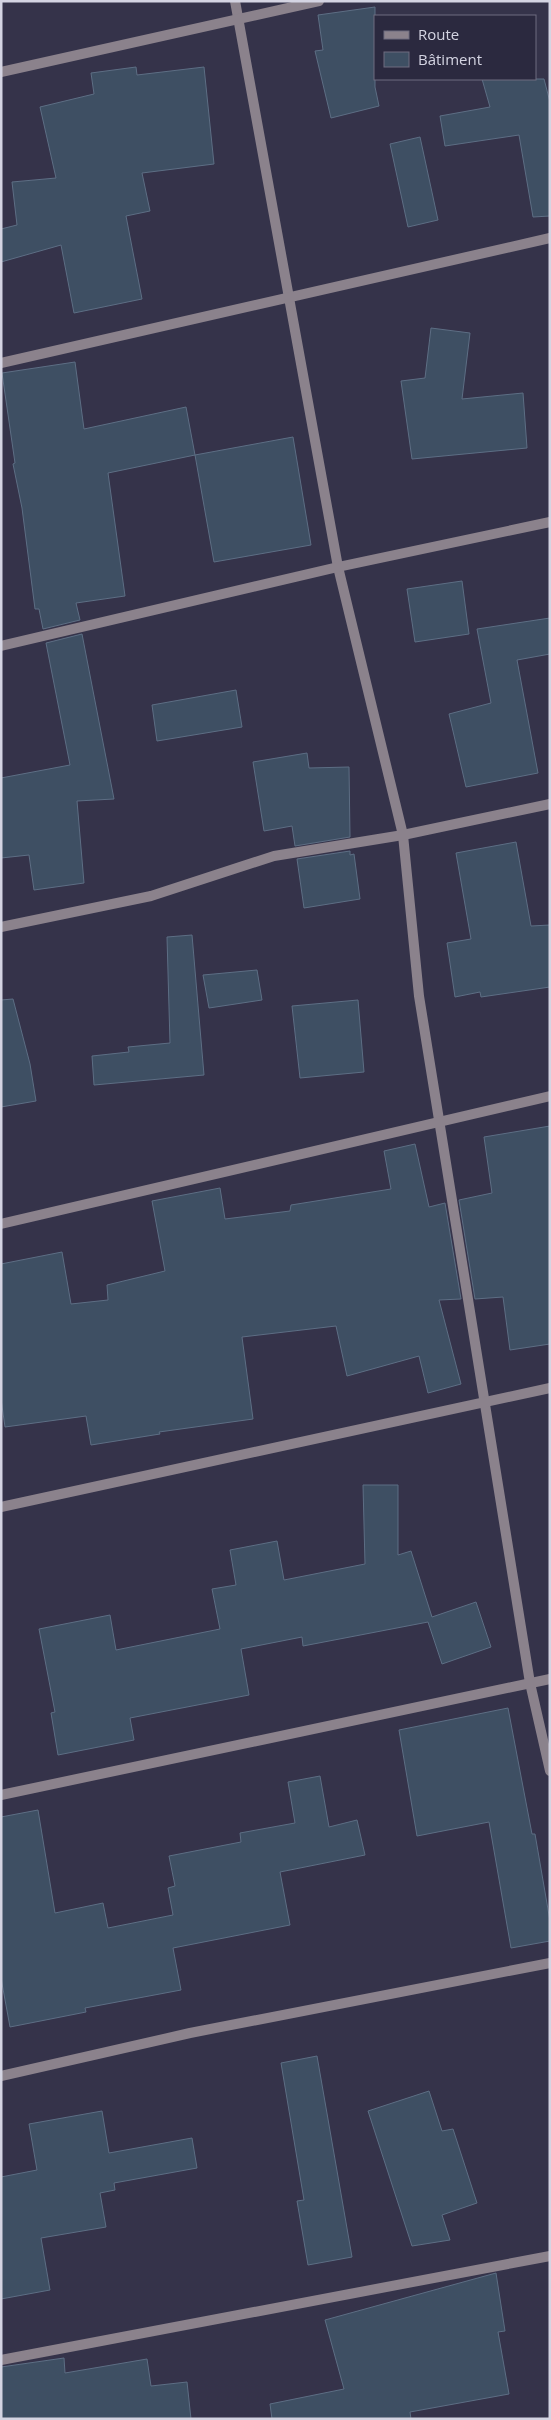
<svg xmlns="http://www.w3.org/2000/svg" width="551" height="2420" viewBox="0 0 551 2420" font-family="'Open Sans',sans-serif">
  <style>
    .building { fill: #3e4f63; stroke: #5d6e84 }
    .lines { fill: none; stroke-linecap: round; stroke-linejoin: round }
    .street { stroke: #8b828c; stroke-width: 10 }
  </style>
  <rect width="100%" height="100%" fill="#35334a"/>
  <g class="building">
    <polygon points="375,7 375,87 379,106 331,118 315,51 323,50 318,15"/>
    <polygon points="136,67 137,75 204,67 214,164 142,173 150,211 126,216 142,299 74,313 61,245 1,262 1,229 17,225 12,182 56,178 40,107 94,94 91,73"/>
    <polygon points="482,79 544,79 550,102 550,216 533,217 519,135 445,146 440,116 490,107"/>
    <polygon points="420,137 438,220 408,227 390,144"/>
    <polygon points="431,328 470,333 462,399 523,393 527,448 412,459 401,381 425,378"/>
    <polygon points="75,362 84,429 186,407 195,455 108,473 125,596 76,603 80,620 43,629 39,609 35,609 22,508 13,464 15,463 2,373"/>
    <polygon points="293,437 311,545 214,562 195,455"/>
    <polygon points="462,581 469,634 415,642 407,589"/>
    <polygon points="550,618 550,654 517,660 538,773 466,787 449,714 491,703 477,629"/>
    <polygon points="82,634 114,799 77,801 84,883 34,890 29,855 1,858 1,778 70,765 46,643"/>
    <polygon points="236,690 242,727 157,741 152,705"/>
    <polygon points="307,753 309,768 349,767 350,837 295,846 292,826 264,831 253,762"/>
    <polygon points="516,842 531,926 550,925 550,987 481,997 480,992 455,997 447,943 471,939 456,853"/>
    <polygon points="350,851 350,855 354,854 360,899 304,908 297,859"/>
    <polygon points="192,935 204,1075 94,1085 92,1056 129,1052 128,1047 170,1043 167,937"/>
    <polygon points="257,970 262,1000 209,1008 203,975"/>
    <polygon points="13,999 30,1064 36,1101 1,1107 1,1000"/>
    <polygon points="358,1000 364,1072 300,1078 292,1006"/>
    <polygon points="550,1126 550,1344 510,1350 503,1297 475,1299 459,1200 492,1193 484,1137"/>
    <polygon points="415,1144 429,1207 445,1203 461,1299 439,1300 461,1384 428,1393 419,1356 347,1376 336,1326 242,1337 253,1419 159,1432 160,1434 91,1445 86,1416 5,1427 1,1399 1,1264 62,1252 71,1304 108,1300 107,1285 165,1271 152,1201 220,1188 225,1219 290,1211 291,1205 391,1189 384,1151"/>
    <polygon points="363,1485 398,1485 398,1555 411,1551 432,1617 476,1602 491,1647 442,1664 428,1622 303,1646 302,1637 241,1649 249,1695 130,1718 134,1740 58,1755 51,1713 55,1712 39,1629 110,1615 116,1650 220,1629 212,1589 236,1585 230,1550 277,1541 284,1580 365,1564"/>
    <polygon points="508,1708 532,1834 535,1834 550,1921 550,1941 511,1948 489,1822 417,1836 399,1730"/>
    <polygon points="320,1776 329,1827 357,1820 365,1855 280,1872 290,1925 173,1948 181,1990 85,2008 86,2012 10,2027 1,1978 1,1817 38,1810 55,1913 103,1903 108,1928 173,1915 168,1888 175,1886 169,1856 241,1842 240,1833 295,1823 288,1782"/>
    <polygon points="317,2056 352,2257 308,2265 297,2201 304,2200 281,2063"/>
    <polygon points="429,2091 442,2131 453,2129 477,2203 442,2215 450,2240 412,2246 368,2111"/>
    <polygon points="102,2111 109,2153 192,2138 197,2168 114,2183 115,2190 100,2193 106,2227 41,2238 50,2290 1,2299 1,2177 37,2170 29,2124"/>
    <polygon points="496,2273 505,2331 498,2332 509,2394 410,2412 411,2419 272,2419 270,2404 344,2389 325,2320"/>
    <polygon points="64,2358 65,2373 147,2359 151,2386 187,2382 191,2419 1,2419 1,2367"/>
  </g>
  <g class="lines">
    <g class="street">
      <polyline points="235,1 338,567 403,835 419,996 530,1683 550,1771"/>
      <polyline points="1,72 319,1"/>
      <polyline points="1,363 550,238"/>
      <polyline points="1,646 338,567 550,522"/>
      <polyline points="1,927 151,896 274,856 403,835 550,804"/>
      <polyline points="1,1224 550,1096"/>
      <polyline points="1,1507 550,1388"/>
      <polyline points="1,1795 550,1679"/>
      <polyline points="1,2076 190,2033 550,1963"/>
      <polyline points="1,2360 550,2256"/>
    </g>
  </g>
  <rect width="551" height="2420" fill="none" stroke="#d4d4e2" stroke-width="5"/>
  <rect x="374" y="15" width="162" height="65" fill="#2b293f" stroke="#6f6d80"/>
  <rect x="384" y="31" width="25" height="8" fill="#8b828c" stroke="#6f6d80"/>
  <text x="418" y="40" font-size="15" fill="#d4d4e2">Route</text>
  <rect x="384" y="52" width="25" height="15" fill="#3e4f63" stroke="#6f6d80"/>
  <text x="418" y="65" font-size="15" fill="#d4d4e2">Bâtiment</text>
</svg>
